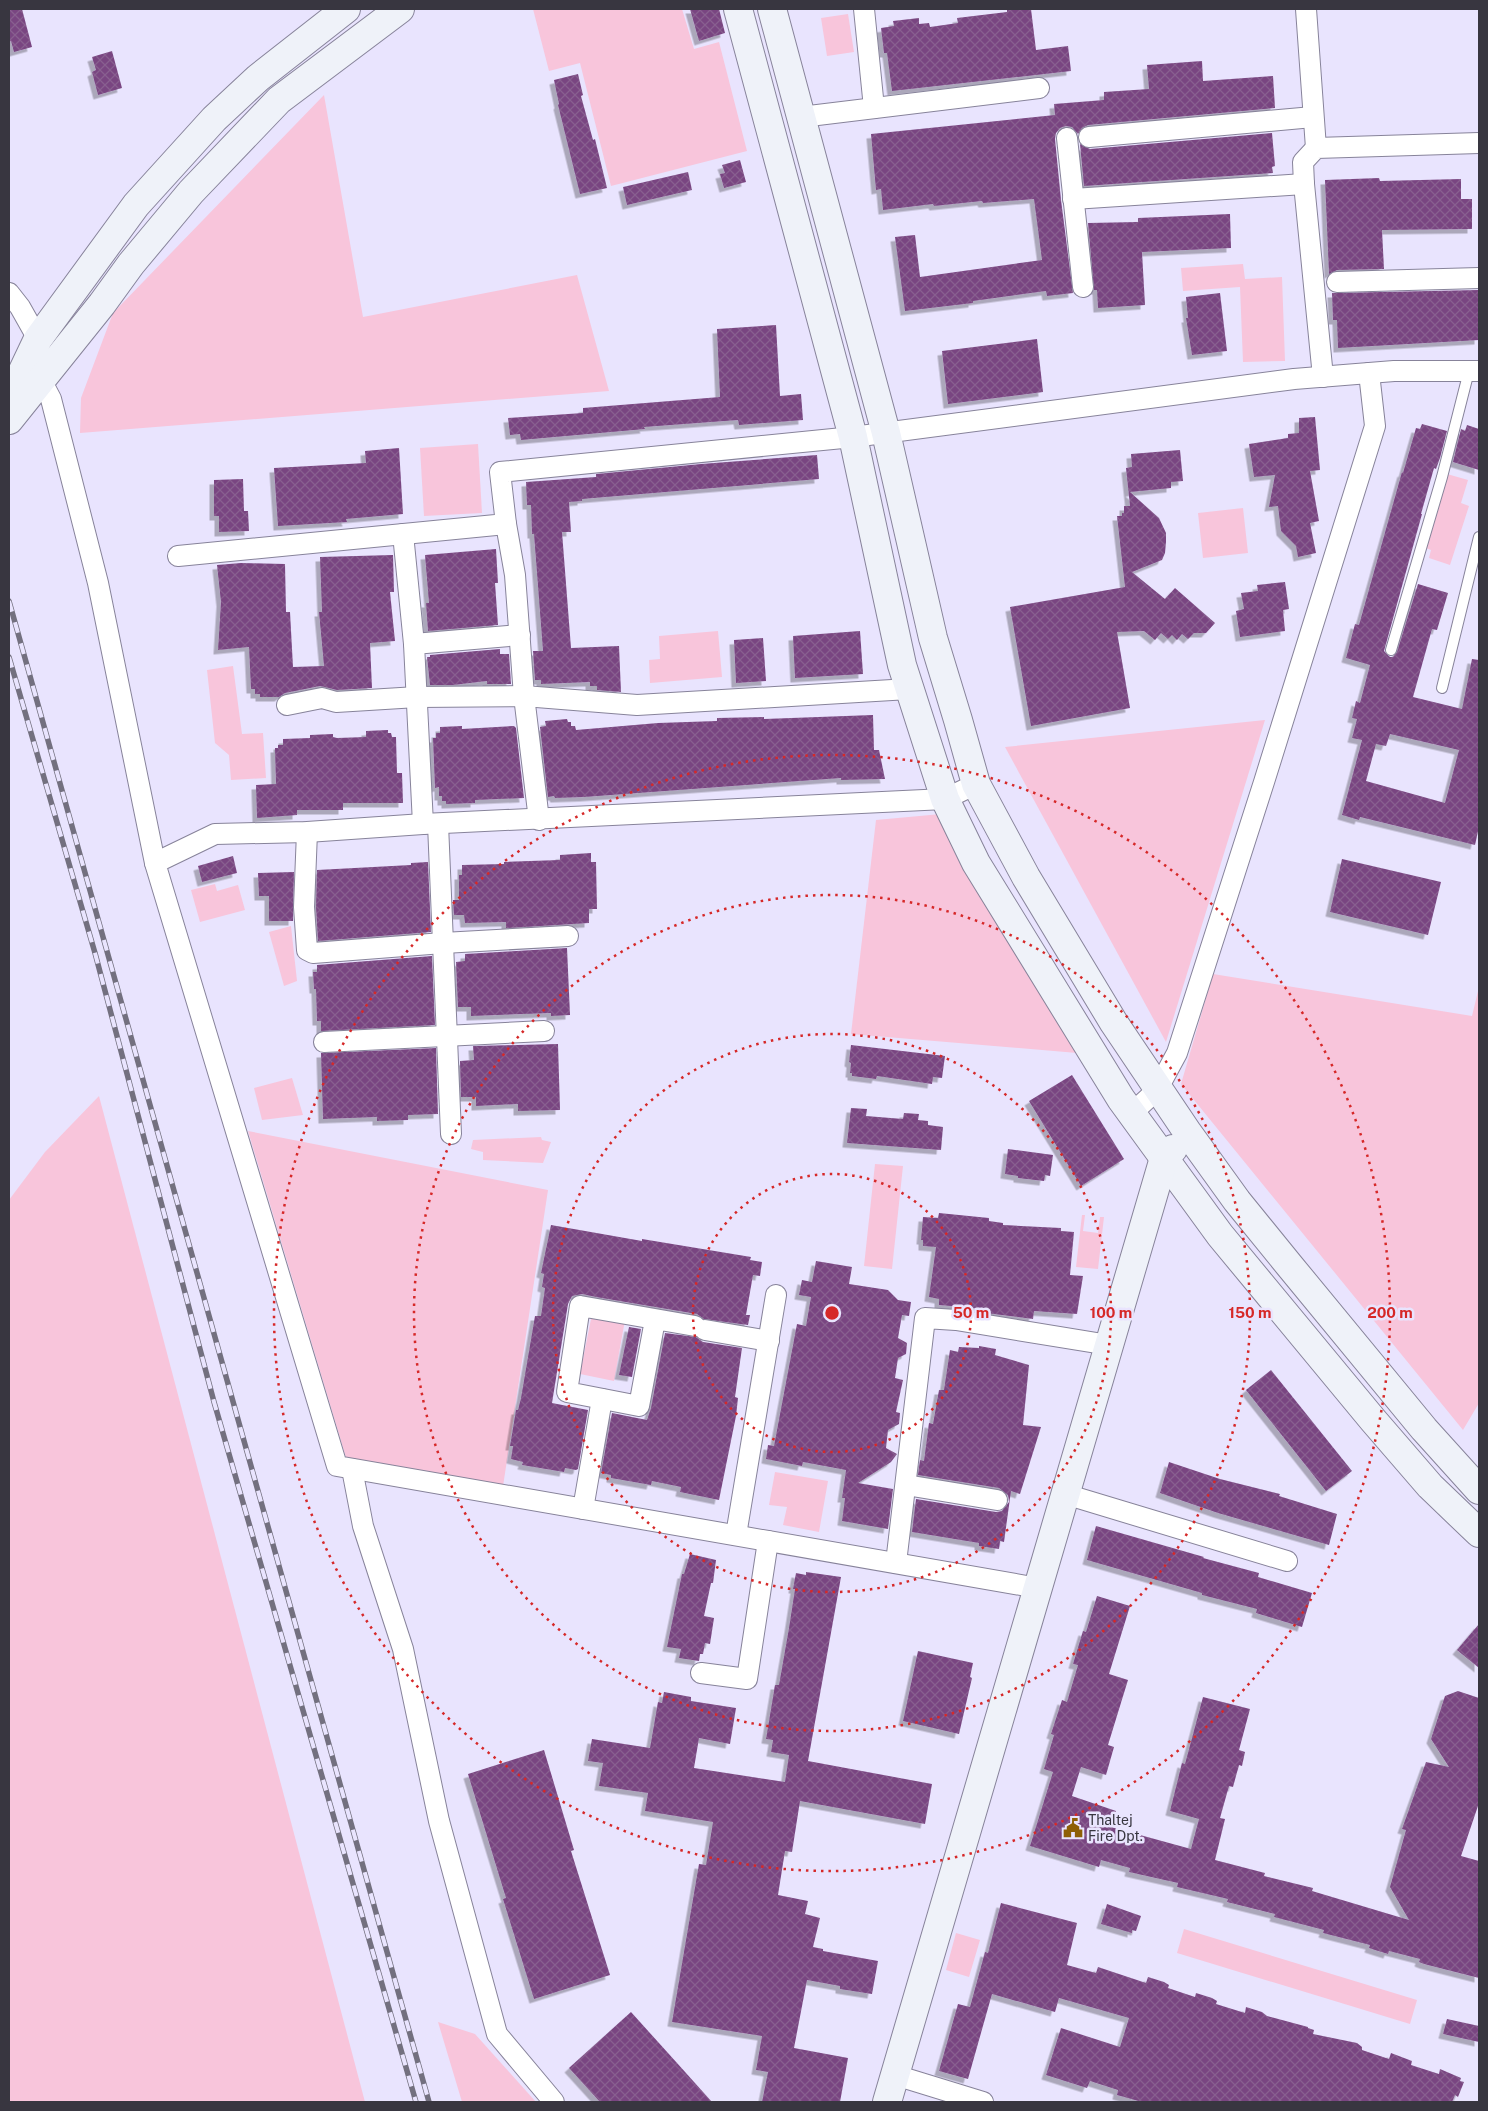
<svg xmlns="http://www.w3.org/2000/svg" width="1488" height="2111" viewBox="0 0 1488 2111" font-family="'Public Sans',sans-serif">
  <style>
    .grass { fill: #f8c5db }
    .building { fill: url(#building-cross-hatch); fill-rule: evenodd; filter: url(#shadow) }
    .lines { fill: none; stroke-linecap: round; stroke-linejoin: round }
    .lane-casing { stroke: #87839a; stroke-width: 12 }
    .street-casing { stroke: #87839a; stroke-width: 22 }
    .secondary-casing { stroke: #87839a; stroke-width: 30 }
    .lane { stroke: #fff; stroke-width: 10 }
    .street { stroke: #fff; stroke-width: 20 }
    .secondary { stroke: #eff2f9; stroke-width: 28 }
    .rail-casing { stroke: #73707f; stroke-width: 5.5 }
    .rail { stroke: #e9e4fe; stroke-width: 4; stroke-dasharray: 11; stroke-linecap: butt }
    .ring { fill: none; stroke: #d62828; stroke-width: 2.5; stroke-dasharray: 2.5 5 }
    .labels { text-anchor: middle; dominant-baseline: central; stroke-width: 5; stroke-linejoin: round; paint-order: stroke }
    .poi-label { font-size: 14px; fill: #383640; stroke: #e9e4fe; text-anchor: start }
    .centre { fill: #d62828; stroke: #e9e4fe; stroke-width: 2.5 }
    .ring-label { font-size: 15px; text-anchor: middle; font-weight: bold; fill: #d62828; stroke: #e9e4fe; stroke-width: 5; stroke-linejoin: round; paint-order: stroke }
  </style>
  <defs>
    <pattern id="building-cross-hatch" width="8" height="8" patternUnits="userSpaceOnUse" patternTransform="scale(1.25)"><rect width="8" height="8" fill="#794581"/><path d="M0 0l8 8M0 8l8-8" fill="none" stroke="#885e8f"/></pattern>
    <filter id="shadow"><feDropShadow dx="-4.5" dy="4.5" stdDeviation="0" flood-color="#0004"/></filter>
  </defs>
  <rect width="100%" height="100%" fill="#e9e4fe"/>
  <g class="grass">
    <polygon points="533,9 682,9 694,49 719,42 747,151 611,186 580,63 549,71"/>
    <polygon points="848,14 854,52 827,56 821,18"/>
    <polygon points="324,95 363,317 577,275 609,391 80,433 81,398 113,313"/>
    <polygon points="1243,264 1245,279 1282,277 1285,361 1243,362 1240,287 1183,291 1181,268"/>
    <polygon points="478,444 482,513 424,516 420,448"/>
    <polygon points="1447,474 1468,480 1461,503 1469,506 1450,565 1429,558 1431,550 1423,547"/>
    <polygon points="1243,508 1248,553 1203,558 1198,513"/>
    <polygon points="718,631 722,677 650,683 649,660 660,659 659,636"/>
    <polygon points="233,666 242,734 263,733 266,778 231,780 229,755 215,743 207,670"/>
    <polygon points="1265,720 1166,1042 1005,747"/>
    <polygon points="941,814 1077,1053 851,1034 876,820"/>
    <polygon points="215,884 217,891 238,885 245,910 200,922 191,890"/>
    <polygon points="291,926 297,981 284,986 269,932"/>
    <polygon points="1213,974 1472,1016 1479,987 1479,1403 1463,1430 1181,1084"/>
    <polygon points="292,1078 303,1115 262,1120 254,1088"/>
    <polygon points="99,1096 365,2102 9,2102 9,1200 45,1152"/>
    <polygon points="248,1131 548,1190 502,1493 347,1461"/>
    <polygon points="541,1137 542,1140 551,1142 543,1163 483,1160 483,1152 471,1149 473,1140"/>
    <polygon points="875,1164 903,1166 892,1269 864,1266"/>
    <polygon points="1082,1215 1085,1215 1083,1231 1098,1233 1100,1217 1104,1217 1098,1269 1076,1267"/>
    <polygon points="592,1314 625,1320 614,1381 580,1374"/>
    <polygon points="775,1472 828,1481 819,1532 783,1525 787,1507 769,1505"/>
    <polygon points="1184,1929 1417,2000 1410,2024 1177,1953"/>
    <polygon points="956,1933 980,1940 969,1977 946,1970"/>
    <polygon points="438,2022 475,2034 536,2102 462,2102"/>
  </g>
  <g class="building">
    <polygon points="9,9 22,9 32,47 14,52 11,41 9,42"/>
    <polygon points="690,9 719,9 725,33 699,41"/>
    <polygon points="1007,9 1031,9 1036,50 1068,46 1071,71 892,91 887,53 884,53 881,28 894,26 893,21 919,18 919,24 929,23 930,27 958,23 957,18 1007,12"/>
    <polygon points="112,51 122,88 98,95 92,72 96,70 92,57"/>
    <polygon points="1202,61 1203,81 1273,76 1275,108 1088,125 1082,128 1078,134 1072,127 1066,126 1060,128 1056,133 1055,139 1061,200 1073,293 1047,296 1046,291 973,301 973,303 905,311 895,237 915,235 920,277 1042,260 1034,199 983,203 982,201 934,206 933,204 883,210 881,189 876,190 871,134 1055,115 1054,104 1104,100 1104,92 1149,89 1147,65"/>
    <polygon points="578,74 583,95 581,96 593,140 595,139 607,188 580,194 558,105 559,104 554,80"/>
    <polygon points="1272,133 1275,166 1272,167 1273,173 1084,186 1080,144 1090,149"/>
    <polygon points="740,160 746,182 724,188 720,174 725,173 722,165"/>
    <polygon points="688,172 692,190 627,205 623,187"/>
    <polygon points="1379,178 1380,181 1461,179 1461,199 1472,199 1472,229 1382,230 1384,269 1337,270 1329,274 1325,180"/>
    <polygon points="1230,214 1231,248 1142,252 1145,305 1098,308 1097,290 1094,290 1088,223 1138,222 1138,218"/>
    <polygon points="1479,290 1479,340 1338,348 1337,320 1333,320 1332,293"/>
    <polygon points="1220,293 1227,351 1192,355 1186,318 1188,318 1186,297"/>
    <polygon points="776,325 780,396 801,394 803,420 739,425 738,420 644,427 645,429 521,440 520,434 510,435 508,418 583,413 583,408 720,397 717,329"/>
    <polygon points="1037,339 1043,392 948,404 942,351"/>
    <polygon points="1315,417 1320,470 1310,471 1319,521 1310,523 1316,553 1298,557 1296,546 1281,531 1278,506 1269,507 1275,475 1254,477 1249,444 1288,438 1288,434 1299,433 1299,418"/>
    <path d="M1422,424l25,7 -7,27 -4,11 -2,-1 -13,46h1l-38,137 6,6h3l4,-5 21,-68 30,9 -11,37 -5,-1 -19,68 49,12 10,-50 7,1v167l-4,18 -115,-28 -1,3 -17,-5 20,-75 -10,-2 5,-19 -5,-1 4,-17 4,2 10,-38 -24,-7 9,-34 4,1 43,-153 1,1 13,-45 4,1zM1390,734l69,16 -14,53 -79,-22 10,-37 10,2z"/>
    <polygon points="1467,425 1479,429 1479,470 1453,462 1461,429 1465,431"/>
    <polygon points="399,448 403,514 346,519 347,522 278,526 274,468 366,463 365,451"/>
    <polygon points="1180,450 1183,481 1171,482 1171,488 1130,492 1159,518 1166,533 1166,542 1165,553 1162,560 1132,572 1165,599 1175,588 1215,623 1206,633 1194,633 1188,639 1182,634 1177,640 1172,635 1168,639 1161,633 1155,640 1144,631 1117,632 1130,708 1031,726 1010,607 1125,587 1117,516 1122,516 1122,513 1124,513 1124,506 1130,506 1126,468 1132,467 1131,454"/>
    <polygon points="817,455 819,479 582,499 582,501 569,502 571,532 562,532 571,648 619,646 621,692 597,690 597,686 590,686 590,682 541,684 541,680 535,680 533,651 543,651 534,534 532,534 531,505 527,505 526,482 596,477 596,474 701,464"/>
    <polygon points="243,479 244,511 248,511 249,531 219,532 219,516 214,516 214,480"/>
    <polygon points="496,549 498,583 495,583 498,625 428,631 426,603 429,603 425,555"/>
    <polygon points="393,555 394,592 390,592 395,641 370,643 372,688 337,690 320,686 285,693 279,697 260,697 260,694 255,694 255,689 251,689 249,647 218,650 221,602 217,565 241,563 285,564 286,612 290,612 293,667 324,666 319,612 322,612 320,557"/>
    <polygon points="1285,582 1289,609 1283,610 1285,631 1240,637 1236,611 1244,609 1241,593 1258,591 1257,585"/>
    <polygon points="860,631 863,674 795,678 793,636"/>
    <polygon points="763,638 766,681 736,683 734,640"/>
    <polygon points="500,649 500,654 509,654 511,684 487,684 487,681 453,685 430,685 427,657 430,657 430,655"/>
    <polygon points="873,715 874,750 879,750 885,779 841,780 841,778 584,797 555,798 554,796 548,797 540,727 546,726 545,721 567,719 568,722 571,722 571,726 575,726 576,730 658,723 717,721 717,718 764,717 764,719"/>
    <polygon points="462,726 462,729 514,726 516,728 524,798 475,800 475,803 446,804 446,801 442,801 442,796 439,796 439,787 435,788 433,738 436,738 436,733 440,733 440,727"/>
    <polygon points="388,730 388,733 391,733 392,737 396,737 397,773 402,773 403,803 343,803 343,810 297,810 297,815 257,818 256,785 276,784 275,748 278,748 278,745 283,745 283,739 310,738 310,735 333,734 333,737 337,738 366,737 366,731"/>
    <polygon points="591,853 591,862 596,862 597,909 589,909 589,923 506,928 506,922 465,923 464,915 454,915 453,900 459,900 459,875 462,875 462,865 504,864 504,862 560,860 560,855"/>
    <polygon points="233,856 237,873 202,882 198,866"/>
    <polygon points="1342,859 1441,882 1428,935 1330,912"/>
    <polygon points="428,862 431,932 318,941 316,907 317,870 411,865 411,863"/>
    <polygon points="294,872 293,921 269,921 269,896 259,896 258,873"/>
    <polygon points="567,948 570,1015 551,1016 551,1013 471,1016 471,1007 458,1007 456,962 465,961 465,954"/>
    <polygon points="432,956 435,1025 321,1031 321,1021 317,1021 316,989 314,989 313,972 317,972 317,965"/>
    <polygon points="558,1044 560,1110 518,1111 518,1104 476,1106 476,1097 461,1097 460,1061 474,1060 473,1046"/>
    <polygon points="851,1045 945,1056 942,1078 933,1077 932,1084 877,1076 876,1079 852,1076 852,1073 850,1073 851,1063 849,1062"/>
    <polygon points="436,1048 438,1114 408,1115 408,1120 377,1121 377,1117 323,1119 321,1053"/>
    <polygon points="1072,1075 1124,1159 1081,1186 1029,1101"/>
    <polygon points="851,1108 867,1109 866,1116 903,1119 904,1113 919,1114 918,1120 928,1121 928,1125 943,1127 941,1150 847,1143"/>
    <polygon points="1008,1149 1053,1155 1050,1176 1045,1175 1044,1181 1018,1178 1018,1176 1005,1174"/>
    <polygon points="939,1213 989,1218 989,1221 1003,1223 1003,1225 1061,1228 1061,1231 1074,1232 1070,1275 1083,1276 1077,1314 1034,1311 1033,1319 986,1313 987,1309 939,1305 939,1299 929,1297 936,1247 923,1246 923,1240 921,1240 923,1217 938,1218"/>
    <polygon points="551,1225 642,1241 642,1239 751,1257 750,1260 762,1262 760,1276 753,1275 746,1315 750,1315 748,1325 704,1319 697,1314 596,1297 582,1294 572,1296 568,1304 552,1403 588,1410 578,1469 576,1470 565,1468 564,1472 522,1465 523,1462 511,1459 513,1446 510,1446 516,1410 518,1410 521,1398 535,1316 541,1316 545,1288 542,1287 544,1274 541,1273"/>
    <polygon points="816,1261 852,1267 849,1284 888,1290 898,1300 911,1302 909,1316 902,1315 898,1338 907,1343 906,1354 898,1358 895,1378 903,1380 896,1412 900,1413 899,1424 888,1430 886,1448 897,1454 891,1462 858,1483 893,1489 888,1529 842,1521 845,1498 842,1498 846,1470 803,1462 802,1466 766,1459 768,1445 774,1446 797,1324 806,1326 811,1297 799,1295 802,1280 812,1282"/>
    <polygon points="629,1327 641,1329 632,1377 619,1375"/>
    <polygon points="665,1333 696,1337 703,1342 742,1348 735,1397 738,1398 736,1416 719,1500 680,1492 681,1487 652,1481 651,1485 611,1478 611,1475 601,1473 612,1413 647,1420 651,1408"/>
    <polygon points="979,1346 996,1349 995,1355 1029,1365 1023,1425 1041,1427 1020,1494 1011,1491 1004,1542 1000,1541 999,1549 979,1546 979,1543 912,1532 916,1499 996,1512 1002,1511 1009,1502 1008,1495 999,1488 918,1475 920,1460 924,1461 929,1423 933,1424 939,1390 944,1390 950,1350 958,1352 959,1347 979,1348"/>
    <polygon points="1271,1370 1352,1471 1326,1491 1246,1390"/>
    <polygon points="1169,1462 1220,1479 1280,1494 1279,1496 1337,1514 1329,1545 1218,1513 1160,1493"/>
    <polygon points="1096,1526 1204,1557 1203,1558 1259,1573 1258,1577 1312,1593 1302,1627 1256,1613 1257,1609 1202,1595 1202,1593 1087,1560"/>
    <polygon points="690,1554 716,1560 713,1583 711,1583 704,1616 714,1618 710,1644 705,1643 703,1654 700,1654 699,1661 679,1658 681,1649 667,1647 682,1574 684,1574"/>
    <polygon points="806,1572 841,1577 808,1761 932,1784 925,1824 800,1801 792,1852 785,1851 778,1895 808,1901 805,1914 820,1918 813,1947 823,1949 823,1951 878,1961 872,1994 840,1989 840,1986 807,1980 794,2048 848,2058 840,2102 762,2102 768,2072 756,2070 762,2036 672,2022 699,1864 706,1865 713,1822 645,1811 648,1793 599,1786 603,1763 588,1761 592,1739 650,1748 658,1702 662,1703 664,1692 691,1697 691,1701 736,1708 730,1744 699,1738 694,1768 785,1782 789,1755 771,1752 773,1740 766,1739 775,1685 779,1685 789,1628 795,1589 793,1589 796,1573 806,1575"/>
    <polygon points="1097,1596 1130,1606 1109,1674 1128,1680 1108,1745 1114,1747 1106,1775 1081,1767 1072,1796 1116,1811 1111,1827 1191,1849 1199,1819 1170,1811 1182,1763 1185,1764 1203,1697 1250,1709 1239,1750 1245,1752 1242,1766 1239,1765 1233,1787 1229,1786 1220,1818 1225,1819 1215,1860 1265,1873 1264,1876 1313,1888 1312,1891 1409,1920 1390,1887 1406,1830 1402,1829 1426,1762 1449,1767 1431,1739 1445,1696 1458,1691 1479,1698 1479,1803 1461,1856 1479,1861 1479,1978 1424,1964 1419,1962 1420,1959 1389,1951 1388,1954 1375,1950 1369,1948 1370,1945 1323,1933 1324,1930 1274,1917 1275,1914 1227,1902 1228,1899 1177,1887 1178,1883 1129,1872 1130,1868 1101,1860 1099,1867 1030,1846 1053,1772 1044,1769 1054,1735 1051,1734 1062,1700 1067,1702 1078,1665 1073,1664 1083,1631 1086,1632"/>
    <polygon points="1479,1624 1479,1668 1457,1650"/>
    <polygon points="918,1651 973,1663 970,1677 972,1678 959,1734 903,1721"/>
    <polygon points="544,1750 574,1850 571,1851 610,1975 534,1999 503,1899 506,1898 468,1774"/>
    <polygon points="1001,1903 1077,1923 1067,1965 1096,1973 1098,1967 1146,1983 1148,1977 1164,1982 1169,1985 1168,1988 1195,1997 1196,1993 1212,1998 1217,2001 1216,2004 1245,2013 1246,2007 1262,2012 1267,2016 1308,2027 1308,2028 1314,2030 1313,2034 1357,2043 1362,2047 1362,2050 1389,2059 1391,2053 1412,2061 1411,2065 1439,2074 1440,2069 1461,2078 1460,2081 1464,2082 1458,2097 1455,2095 1452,2102 1142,2102 1117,2095 1118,2090 1090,2081 1087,2088 1046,2075 1061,2028 1120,2047 1129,2018 1059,1998 1055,2012 992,1994 968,2079 939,2071 958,2004 970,2007 985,1952 988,1953"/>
    <polygon points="1107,1904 1141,1916 1136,1931 1132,1930 1132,1933 1101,1924"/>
    <polygon points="631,2012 677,2063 712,2102 600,2102 569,2068"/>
    <polygon points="1447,2019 1479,2026 1479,2042 1443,2034"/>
  </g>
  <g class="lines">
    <defs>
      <g id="lane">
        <polyline points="1391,650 1442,477 1469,371"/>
        <polyline points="1442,688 1479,537"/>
      </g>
      <g id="street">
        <polyline points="864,9 874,108"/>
        <polyline points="1306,9 1316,148"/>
        <polyline points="801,117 1039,88"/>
        <polyline points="1089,137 1313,117"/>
        <polyline points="1067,138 1083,287"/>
        <polyline points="1073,199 1304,184"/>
        <polyline points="1337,282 1479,278"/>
        <polyline points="9,293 20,307 38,339"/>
        <polyline points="1323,377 1304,184 1303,162 1316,148 1479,143"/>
        <polyline points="41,380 51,399 98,583 155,863"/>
        <polyline points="506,524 515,575 524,696 539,820"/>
        <polyline points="403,534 414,644"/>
        <polyline points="178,556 506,524 500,472 853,437 1294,379 1394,371 1479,371"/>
        <polyline points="287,705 322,698 336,702 417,697 524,696 637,705 909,689"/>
        <polyline points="976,784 945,799 423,824 307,832 215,834 155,863 337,1466 1038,1588"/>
        <polyline points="423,824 414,644 520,635"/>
        <polyline points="438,824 451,1134"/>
        <polyline points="307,832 304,907 307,950 313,953 443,943 568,936"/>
        <polyline points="324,1042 544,1031"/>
        <polyline points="1131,1114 1157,1090 1177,1053 1264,782 1375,426 1369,373"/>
        <polyline points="655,1320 639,1406 567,1392 580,1306 695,1326"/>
        <polyline points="705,1330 769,1341"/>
        <polyline points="352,1469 363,1526 403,1649 439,1821 497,2034 554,2102"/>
        <polyline points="906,1485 997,1500"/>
        <polyline points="1065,1494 1287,1561"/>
        <polyline points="583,1509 602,1399"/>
        <polyline points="736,1535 776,1295"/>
        <polyline points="896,1563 925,1318 956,1320 1109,1345"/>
        <polyline points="701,1673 747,1679 768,1541"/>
        <polyline points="895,2075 983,2102"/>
      </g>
      <g id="secondary">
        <polyline points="738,9 853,437 902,665 945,799 976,863 1121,1099 1220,1235 1373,1420 1430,1486 1479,1533"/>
        <polyline points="772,9 886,433 933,638 958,720 976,784 1026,877 1114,1023 1188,1133 1237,1201 1289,1265 1424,1429 1479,1490"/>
        <polyline points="9,400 38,339 136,205 214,119 258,78 346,9"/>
        <polyline points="9,420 102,304 131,264 191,192 279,100 400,9"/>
        <polyline points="887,2102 1164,1158 1173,1149"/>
      </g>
    </defs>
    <use href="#lane" class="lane-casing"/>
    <use href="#street" class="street-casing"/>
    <use href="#secondary" class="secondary-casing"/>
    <use href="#lane" class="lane"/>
    <use href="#street" class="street"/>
    <use href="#secondary" class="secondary"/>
    <defs>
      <g id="rail">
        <polyline points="9,601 429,2102"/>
        <polyline points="9,657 95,953 214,1402 416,2102"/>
      </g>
    </defs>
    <use href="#rail" class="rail-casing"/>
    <use href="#rail" class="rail"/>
  </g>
  <g class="ring">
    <circle cx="832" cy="1313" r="139"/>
    <circle cx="832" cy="1313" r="279"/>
    <circle cx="832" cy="1313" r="418"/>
    <circle cx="832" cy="1313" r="558"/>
  </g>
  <defs>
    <symbol id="civic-bare" viewBox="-9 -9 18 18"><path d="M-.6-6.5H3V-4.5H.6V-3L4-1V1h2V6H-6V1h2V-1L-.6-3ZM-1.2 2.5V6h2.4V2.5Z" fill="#8e6007" stroke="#e9e4fe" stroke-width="2.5" paint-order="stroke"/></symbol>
  </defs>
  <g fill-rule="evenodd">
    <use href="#civic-bare" x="1059" y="1814" width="28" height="28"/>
  </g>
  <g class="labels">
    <g class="poi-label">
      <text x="1088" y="1820">Thaltej<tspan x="1088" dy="16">Fire Dpt.</tspan></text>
    </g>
  </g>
  <circle cx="832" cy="1313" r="8" class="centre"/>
  <g class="ring-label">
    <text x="971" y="1318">50 m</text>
    <text x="1111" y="1318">100 m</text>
    <text x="1250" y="1318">150 m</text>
    <text x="1390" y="1318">200 m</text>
  </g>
  <rect width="1488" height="2111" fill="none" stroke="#383640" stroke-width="20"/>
</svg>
